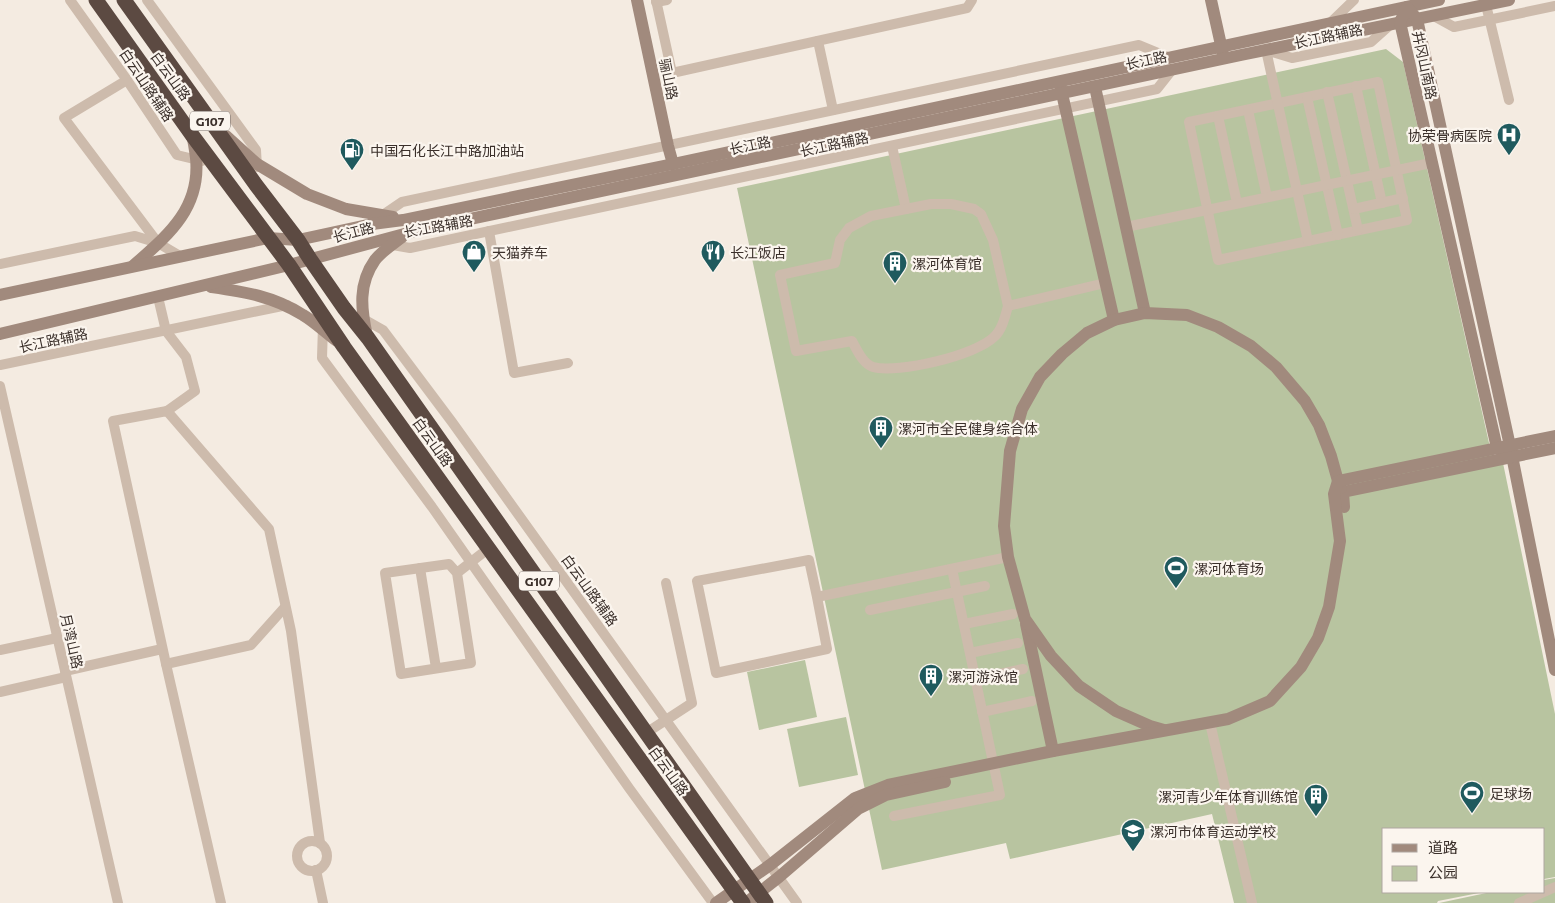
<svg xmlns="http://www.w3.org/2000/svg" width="1555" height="903" viewBox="0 0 1555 903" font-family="Commissioner,'Noto Sans SC',sans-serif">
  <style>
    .green { fill: #b8c4a0 }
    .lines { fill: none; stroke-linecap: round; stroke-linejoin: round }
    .street { stroke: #cdbbac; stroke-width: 10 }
    .secondary { stroke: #a18a7d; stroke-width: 12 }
    .highway { stroke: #5c4a42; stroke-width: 15 }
    .labels { text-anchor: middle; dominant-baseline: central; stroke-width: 4.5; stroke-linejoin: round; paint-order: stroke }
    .shield { fill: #fbf5ee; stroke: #756b66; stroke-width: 1 }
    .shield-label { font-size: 12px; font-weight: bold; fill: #3b302b }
    .street-label { font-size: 14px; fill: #3b302b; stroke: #fbf5ee }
    .poi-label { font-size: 14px; fill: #3b302b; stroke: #fbf5ee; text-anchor: start }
  </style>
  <rect width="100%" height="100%" fill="#f4ebe1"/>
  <g class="green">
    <polygon points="1386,49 1403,62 1494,465 1503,463 1555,714 1555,877 1544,879 1544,829 1384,829 1384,892 1484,892 1438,901 1437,903 1234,903 1212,814 1010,859 1006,843 882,870 737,188"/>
    <polygon points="805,660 817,717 759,730 747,672"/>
    <polygon points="846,717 858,775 799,787 787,729"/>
    <polygon points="1555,878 1555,903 1439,903 1491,892 1544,892 1544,880"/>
  </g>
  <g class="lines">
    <g class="street">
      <polyline points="70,0 127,80 177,155 202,161"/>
      <polyline points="147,0 256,150 257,167"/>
      <polyline points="656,0 672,73 967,8 972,0"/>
      <polyline points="656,2 667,0"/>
      <polyline points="1486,5 1509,100"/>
      <polyline points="1434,16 1454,27 1555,6"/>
      <polyline points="1329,24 1354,0"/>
      <polyline points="818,41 833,110"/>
      <polyline points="127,80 64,118 158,243"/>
      <polygon points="1378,82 1407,220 1218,260 1189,122"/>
      <polyline points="1356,86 1382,203"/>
      <polyline points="1327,92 1358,230"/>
      <polyline points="1307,97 1338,235"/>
      <polyline points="1248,110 1267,197"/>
      <polyline points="1218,116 1237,203"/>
      <polyline points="892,146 906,209"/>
      <polyline points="1354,209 1403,198"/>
      <polyline points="380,217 402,202 1139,45 1168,57"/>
      <polyline points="1126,227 1431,163"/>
      <polyline points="489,231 514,373 568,363"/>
      <polyline points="1308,241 1266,50 1292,58 1371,42 1390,25"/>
      <polyline points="387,244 410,248 1157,89 1172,70"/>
      <polyline points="0,264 135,236 158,243 180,256"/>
      <polyline points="158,297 166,331 186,357 195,391 167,411"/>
      <path d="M1008,306l-15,-66 -12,-26 -7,-5 -23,-5h-20l-60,12 -22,12 -9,12 -5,23 -55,12 16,76 56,-10c5,9 11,23 21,26 25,7 103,-12 121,-30 8,-7 11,-20 14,-31l97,-23"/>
      <polyline points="360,317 383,330 452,422 797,903"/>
      <polyline points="323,326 322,358 432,507 629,788 713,903"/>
      <polyline points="0,365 287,305"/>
      <polyline points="0,386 118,903"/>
      <polyline points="420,568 436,668"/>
      <polyline points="457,573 471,663 401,674 385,573 449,564 457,573 489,548"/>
      <polyline points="817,597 809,560 697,581 716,673 827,649 817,597 1008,557"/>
      <polyline points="870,610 985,586"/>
      <polyline points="964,624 1013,614"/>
      <polyline points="0,650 57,638"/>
      <polyline points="970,653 1018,643"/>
      <polyline points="166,664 251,645 285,607"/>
      <polyline points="65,671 162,649"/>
      <polyline points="975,679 1023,669"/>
      <polyline points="0,692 66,677"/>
      <polyline points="982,712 1032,701"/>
      <polyline points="1210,723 1252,903"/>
      <polyline points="646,733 692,703 666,583"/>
      <polyline points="894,816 1000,795 952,569"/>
      <circle cx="312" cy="856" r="15"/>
      <polyline points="316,870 323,903"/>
      <polyline points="221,903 166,664 113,421 167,411 269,529 291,631 320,843"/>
      <polyline points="1519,903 1555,887"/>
    </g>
    <g class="secondary">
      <polyline points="637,0 668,146 673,164"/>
      <polyline points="1211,0 1223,54"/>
      <polyline points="1060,85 1114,320"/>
      <polyline points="1095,87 1145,313"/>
      <polyline points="226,136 257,164 307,194 346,209 393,217"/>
      <path d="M133,266c34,-30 68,-57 63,-108 -1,-8 -2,-16 -4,-23"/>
      <path d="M211,287c34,5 62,9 92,28 12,7 23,18 34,26"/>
      <polyline points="0,295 268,238 298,240 372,224 403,220 673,164 1439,0"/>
      <polyline points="0,334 289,265 423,229 1241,55 1509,0"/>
      <path d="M367,336c-6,-27 -9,-52 8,-76 7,-9 18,-16 27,-23"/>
      <polyline points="1512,457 1497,448 1400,22 1407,7 1417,19 1510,446 1555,670"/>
      <polyline points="1344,507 1343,492 1555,448"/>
      <polyline points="1026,624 1053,751"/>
      <polyline points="1164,730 1150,726 1116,711 1079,686 1051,656 1025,619 1008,557 1004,526 1010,451 1022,409 1040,377 1062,354 1087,333 1114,320 1145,313 1187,315 1218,327 1251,346 1276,367 1305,401 1319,425 1331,456 1338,481 1341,488"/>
      <polyline points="716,903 770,865 855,798 888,785 1053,751 1228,719 1270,701 1301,667 1318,638 1329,607 1340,541 1334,494 1338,481 1555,436"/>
      <polyline points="746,903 779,877 858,809 886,795 945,782"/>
    </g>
    <g class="highway">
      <polyline points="96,0 192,135 289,265 344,347 743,903"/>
      <polyline points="124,0 256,185 298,240 310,259 344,308 368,338 766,903"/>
    </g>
  </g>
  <defs>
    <symbol id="hospital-pin" viewBox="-11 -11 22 30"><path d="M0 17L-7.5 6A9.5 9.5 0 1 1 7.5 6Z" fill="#1f5a5e" stroke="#fbf5ee"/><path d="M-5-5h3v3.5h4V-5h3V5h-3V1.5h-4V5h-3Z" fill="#fff"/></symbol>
    <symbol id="fuel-pin" viewBox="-11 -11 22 30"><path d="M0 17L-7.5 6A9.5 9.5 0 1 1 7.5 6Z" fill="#1f5a5e" stroke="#fbf5ee"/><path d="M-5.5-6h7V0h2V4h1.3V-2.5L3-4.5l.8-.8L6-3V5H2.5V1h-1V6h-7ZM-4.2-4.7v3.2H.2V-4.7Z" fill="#fff"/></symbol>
    <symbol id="shop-pin" viewBox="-11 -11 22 30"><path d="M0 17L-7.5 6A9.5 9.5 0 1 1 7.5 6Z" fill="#1f5a5e" stroke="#fbf5ee"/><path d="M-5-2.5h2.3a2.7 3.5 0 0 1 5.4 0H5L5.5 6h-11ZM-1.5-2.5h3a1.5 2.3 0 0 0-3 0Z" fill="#fff"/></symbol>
    <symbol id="restaurant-pin" viewBox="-11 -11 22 30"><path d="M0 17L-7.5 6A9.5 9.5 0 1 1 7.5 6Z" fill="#1f5a5e" stroke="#fbf5ee"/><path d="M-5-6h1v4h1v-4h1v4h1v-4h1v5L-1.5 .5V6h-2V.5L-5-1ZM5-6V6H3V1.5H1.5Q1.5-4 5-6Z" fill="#fff"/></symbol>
    <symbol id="building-pin" viewBox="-11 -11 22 30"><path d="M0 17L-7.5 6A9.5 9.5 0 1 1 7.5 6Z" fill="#1f5a5e" stroke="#fbf5ee"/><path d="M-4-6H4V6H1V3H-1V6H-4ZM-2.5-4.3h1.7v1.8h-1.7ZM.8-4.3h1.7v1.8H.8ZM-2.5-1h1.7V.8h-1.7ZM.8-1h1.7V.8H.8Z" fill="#fff"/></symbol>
    <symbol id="stadium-pin" viewBox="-11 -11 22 30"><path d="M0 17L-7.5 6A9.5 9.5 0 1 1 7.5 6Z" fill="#1f5a5e" stroke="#fbf5ee"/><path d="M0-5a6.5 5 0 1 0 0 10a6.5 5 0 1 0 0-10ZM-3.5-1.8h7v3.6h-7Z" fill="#fff"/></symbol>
    <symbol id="school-pin" viewBox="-11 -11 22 30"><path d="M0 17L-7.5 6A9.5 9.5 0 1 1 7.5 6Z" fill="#1f5a5e" stroke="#fbf5ee"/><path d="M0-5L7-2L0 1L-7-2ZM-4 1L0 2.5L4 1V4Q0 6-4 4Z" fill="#fff"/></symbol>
  </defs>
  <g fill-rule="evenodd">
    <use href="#hospital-pin" x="1495" y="121" width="28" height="38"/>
    <use href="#fuel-pin" x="338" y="136" width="28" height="38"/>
    <use href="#shop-pin" x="460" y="238" width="28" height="38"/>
    <use href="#restaurant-pin" x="699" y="238" width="28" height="38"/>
    <use href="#building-pin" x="881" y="249" width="28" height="38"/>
    <use href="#building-pin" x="867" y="414" width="28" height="38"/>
    <use href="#stadium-pin" x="1162" y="554" width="28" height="38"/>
    <use href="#building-pin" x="917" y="662" width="28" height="38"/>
    <use href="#stadium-pin" x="1458" y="779" width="28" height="38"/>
    <use href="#building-pin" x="1302" y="782" width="28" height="38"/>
    <use href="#school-pin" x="1119" y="817" width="28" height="38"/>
  </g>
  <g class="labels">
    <g class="shield">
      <rect x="190" y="111.5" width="40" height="19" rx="4"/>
      <rect x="519" y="571.5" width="40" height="19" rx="4"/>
    </g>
    <g class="shield-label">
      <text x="210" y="121">G107</text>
      <text x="539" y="581">G107</text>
    </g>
    <g class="street-label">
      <text transform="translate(1328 36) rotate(-12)">长江路辅路</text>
      <text transform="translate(1146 60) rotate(-12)">长江路</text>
      <text transform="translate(1425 65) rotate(78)">井冈山南路</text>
      <text transform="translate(171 76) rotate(54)">白云山路</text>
      <text transform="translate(669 79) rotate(78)">骊山路</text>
      <text transform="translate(147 85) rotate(56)">白云山路辅路</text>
      <text transform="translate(834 144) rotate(-12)">长江路辅路</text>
      <text transform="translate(750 145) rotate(-12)">长江路</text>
      <text transform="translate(438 226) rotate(-10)">长江路辅路</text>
      <text transform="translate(353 232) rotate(-15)">长江路</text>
      <text transform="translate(53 340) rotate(-12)">长江路辅路</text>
      <text transform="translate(433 442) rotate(54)">白云山路</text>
      <text transform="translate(590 590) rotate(54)">白云山路辅路</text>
      <text transform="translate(72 641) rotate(77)">月湾山路</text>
      <text transform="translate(669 771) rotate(54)">白云山路</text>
    </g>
    <g class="poi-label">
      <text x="1492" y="135" text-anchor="end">协荣骨病医院</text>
      <text x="370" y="150">中国石化长江中路加油站</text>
      <text x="492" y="252">天猫养车</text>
      <text x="730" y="252">长江饭店</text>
      <text x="912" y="263">漯河体育馆</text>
      <text x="898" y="428">漯河市全民健身综合体</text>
      <text x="1194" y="568">漯河体育场</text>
      <text x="948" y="676">漯河游泳馆</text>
      <text x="1490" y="793">足球场</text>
      <text x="1298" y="796" text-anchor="end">漯河青少年体育训练馆</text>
      <text x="1150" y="831">漯河市体育运动学校</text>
    </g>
  </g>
  <rect x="1382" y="828" width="162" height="65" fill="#fbf5ee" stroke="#aea6a0"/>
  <rect x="1392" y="844" width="25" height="8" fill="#a18a7d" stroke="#aea6a0"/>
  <text x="1428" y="853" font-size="15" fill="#3b302b">道路</text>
  <rect x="1392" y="866" width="25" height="15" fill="#b8c4a0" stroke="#aea6a0"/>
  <text x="1428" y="878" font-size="15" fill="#3b302b">公园</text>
</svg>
